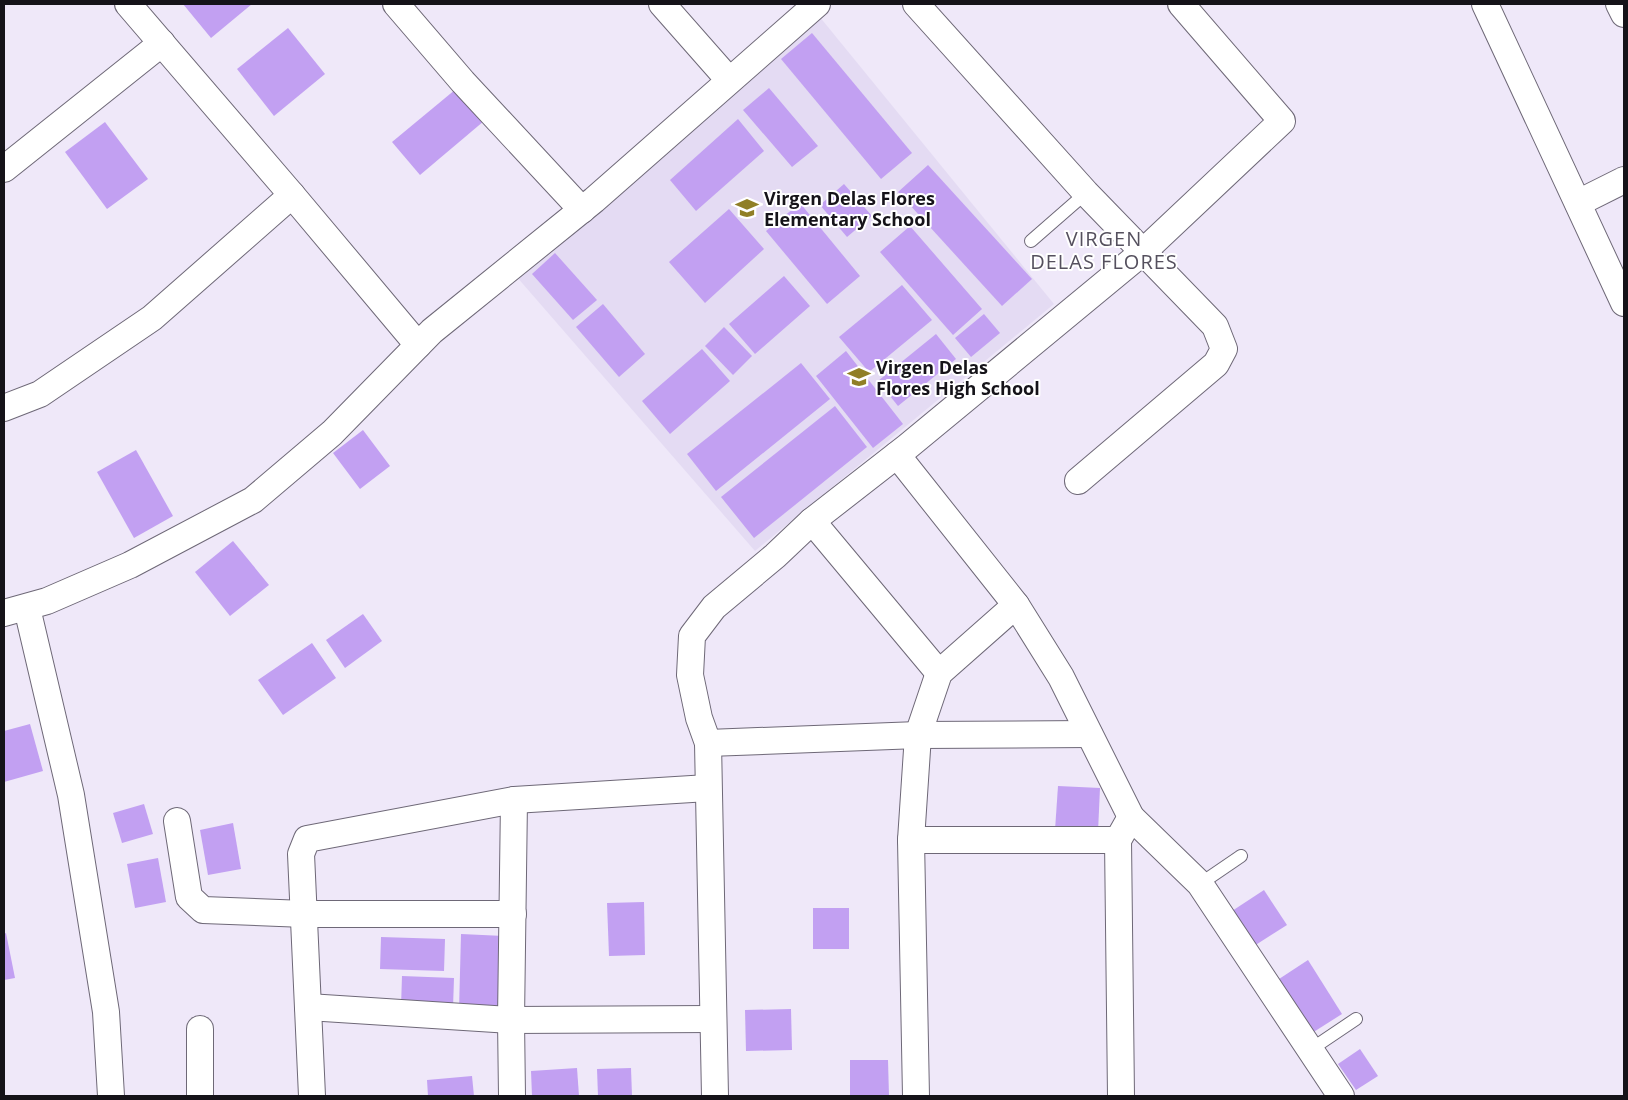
<svg xmlns="http://www.w3.org/2000/svg" width="1628" height="1100" viewBox="0 0 1628 1100" font-family="'Open Sans',sans-serif">
  <style>
    .built { fill: #e4dbf3 }
    .building { fill: #c2a0f2 }
    .lines { fill: none; stroke-linecap: round; stroke-linejoin: round }
    .lane-casing { stroke: #6e6877; stroke-width: 14 }
    .street-casing { stroke: #6e6877; stroke-width: 28 }
    .lane { stroke: #fff; stroke-width: 12 }
    .street { stroke: #fff; stroke-width: 26 }
    .labels { text-anchor: middle; dominant-baseline: central; stroke-width: 4; stroke-linejoin: round; paint-order: stroke }
    .poi-label { font-size: 18px; font-weight: bold; fill: #151319; stroke: #fff; text-anchor: start }
    .quarter-label { font-size: 20px; letter-spacing: 1px; fill: #55505e; stroke: #fff }
  </style>
  <rect width="100%" height="100%" fill="#efe8f9"/>
  <polygon class="built" points="819,16 1054,304 755,551 516,276"/>
  <g class="building">
    <polygon points="183,4 252,4 211,38"/>
    <polygon points="288,28 325,74 274,116 237,69"/>
    <polygon points="812,33 912,153 881,179 781,59"/>
    <polygon points="769,88 818,146 792,167 743,110"/>
    <polygon points="456,89 484,121 420,175 392,142"/>
    <polygon points="738,119 764,151 696,211 670,180"/>
    <polygon points="105,122 148,179 107,209 65,152"/>
    <polygon points="928,165 1032,279 1002,306 898,192"/>
    <polygon points="844,184 872,216 847,237 820,205"/>
    <polygon points="800,203 860,276 827,304 766,231"/>
    <polygon points="729,209 764,249 705,303 669,262"/>
    <polygon points="910,226 982,309 953,335 880,252"/>
    <polygon points="555,253 597,300 573,320 532,274"/>
    <polygon points="784,276 810,306 755,354 729,324"/>
    <polygon points="902,285 932,320 869,372 839,337"/>
    <polygon points="603,304 645,354 619,377 576,327"/>
    <polygon points="984,314 1000,333 971,357 955,338"/>
    <polygon points="724,327 752,356 733,375 705,346"/>
    <polygon points="936,334 956,359 898,406 878,381"/>
    <polygon points="702,349 730,381 670,434 642,401"/>
    <polygon points="846,351 903,424 873,448 816,376"/>
    <polygon points="801,363 830,399 716,491 687,454"/>
    <polygon points="835,406 867,447 754,538 721,497"/>
    <polygon points="363,430 390,466 360,489 333,453"/>
    <polygon points="136,450 173,516 134,538 97,472"/>
    <polygon points="233,541 269,585 230,616 195,572"/>
    <polygon points="363,614 382,641 345,668 326,640"/>
    <polygon points="312,643 336,678 283,715 258,680"/>
    <polygon points="30,724 43,771 4,782 4,731"/>
    <polygon points="1058,786 1100,788 1098,832 1055,830"/>
    <polygon points="144,804 153,834 122,843 113,813"/>
    <polygon points="233,823 241,869 208,875 200,830"/>
    <polygon points="158,858 166,902 135,908 127,864"/>
    <polygon points="1264,890 1287,925 1254,946 1232,911"/>
    <polygon points="644,902 645,955 609,956 607,903"/>
    <rect x="813" y="908" width="36" height="41"/>
    <polygon points="6,933 15,978 4,980 4,934"/>
    <polygon points="461,934 504,936 501,1013 459,1011"/>
    <polygon points="381,937 445,939 444,971 380,969"/>
    <polygon points="1308,960 1342,1014 1312,1033 1279,979"/>
    <polygon points="402,976 454,978 453,1008 401,1007"/>
    <polygon points="791,1009 792,1050 746,1051 745,1010"/>
    <polygon points="1360,1049 1378,1076 1356,1090 1338,1064"/>
    <polygon points="850,1060 888,1060 889,1096 850,1096"/>
    <polygon points="577,1068 579,1096 532,1096 531,1071"/>
    <polygon points="631,1068 632,1096 598,1096 597,1069"/>
    <polygon points="472,1076 474,1096 428,1096 427,1080"/>
  </g>
  <g class="lines">
    <defs>
      <g id="lane">
        <polyline points="1031,241 1086,193"/>
        <polyline points="1200,884 1241,856"/>
        <polyline points="1310,1050 1356,1019"/>
      </g>
      <g id="street">
        <polyline points="128,4 292,195 418,345"/>
        <polyline points="396,4 463,82 582,210"/>
        <polyline points="662,4 729,80"/>
        <polyline points="916,4 1086,193 1215,326 1224,349 1216,364 1078,481"/>
        <polyline points="1485,4 1624,303"/>
        <polyline points="1619,4 1624,14"/>
        <polyline points="4,169 162,43"/>
        <polyline points="1578,203 1624,180"/>
        <polyline points="4,408 40,394 152,318 292,195"/>
        <polyline points="897,455 1016,605 1061,677 1131,817 1200,884 1341,1096"/>
        <polyline points="812,521 939,673"/>
        <polyline points="27,608 71,795 106,1012 111,1096"/>
        <polyline points="4,613 47,601 130,565 253,500 332,433 432,331 594,200 817,4"/>
        <polyline points="708,743 918,735 1089,734"/>
        <polyline points="177,821 189,897 203,910 305,914 513,914"/>
        <polyline points="911,840 1118,840"/>
        <polyline points="308,1007 511,1020 713,1019"/>
        <polyline points="200,1029 200,1096"/>
        <polyline points="312,1096 301,854 307,839 514,800 708,788"/>
        <polyline points="512,1096 511,1020 514,800"/>
        <polyline points="715,1096 708,743 699,718 690,675 692,636 714,607 775,556 812,521 907,447 1143,252 1282,121 1181,4"/>
        <polyline points="916,1096 911,840 918,735 939,673 1016,605"/>
        <polyline points="1121,1096 1118,840 1131,817"/>
      </g>
    </defs>
    <use href="#lane" class="lane-casing"/>
    <use href="#street" class="street-casing"/>
    <use href="#lane" class="lane"/>
    <use href="#street" class="street"/>
  </g>
  <defs>
    <symbol id="school-bare" viewBox="-9 -9 18 18"><path d="M0-5L7-2L0 1L-7-2ZM-4 1L0 2.5L4 1V4Q0 6-4 4Z" fill="#907f26" stroke="#fff" stroke-width="2.5" paint-order="stroke"/></symbol>
  </defs>
  <g fill-rule="evenodd">
    <use href="#school-bare" x="731" y="192" width="32" height="32"/>
    <use href="#school-bare" x="843" y="361" width="32" height="32"/>
  </g>
  <g class="labels">
    <g class="poi-label">
      <text x="764" y="198">Virgen Delas Flores<tspan x="764" dy="21">Elementary School</tspan></text>
      <text x="876" y="367">Virgen Delas<tspan x="876" dy="21">Flores High School</tspan></text>
    </g>
    <g class="quarter-label">
      <text x="1104" y="238">VIRGEN<tspan x="1104" dy="23">DELAS FLORES</tspan></text>
    </g>
  </g>
  <rect width="1628" height="1100" fill="none" stroke="#151319" stroke-width="10"/>
</svg>
